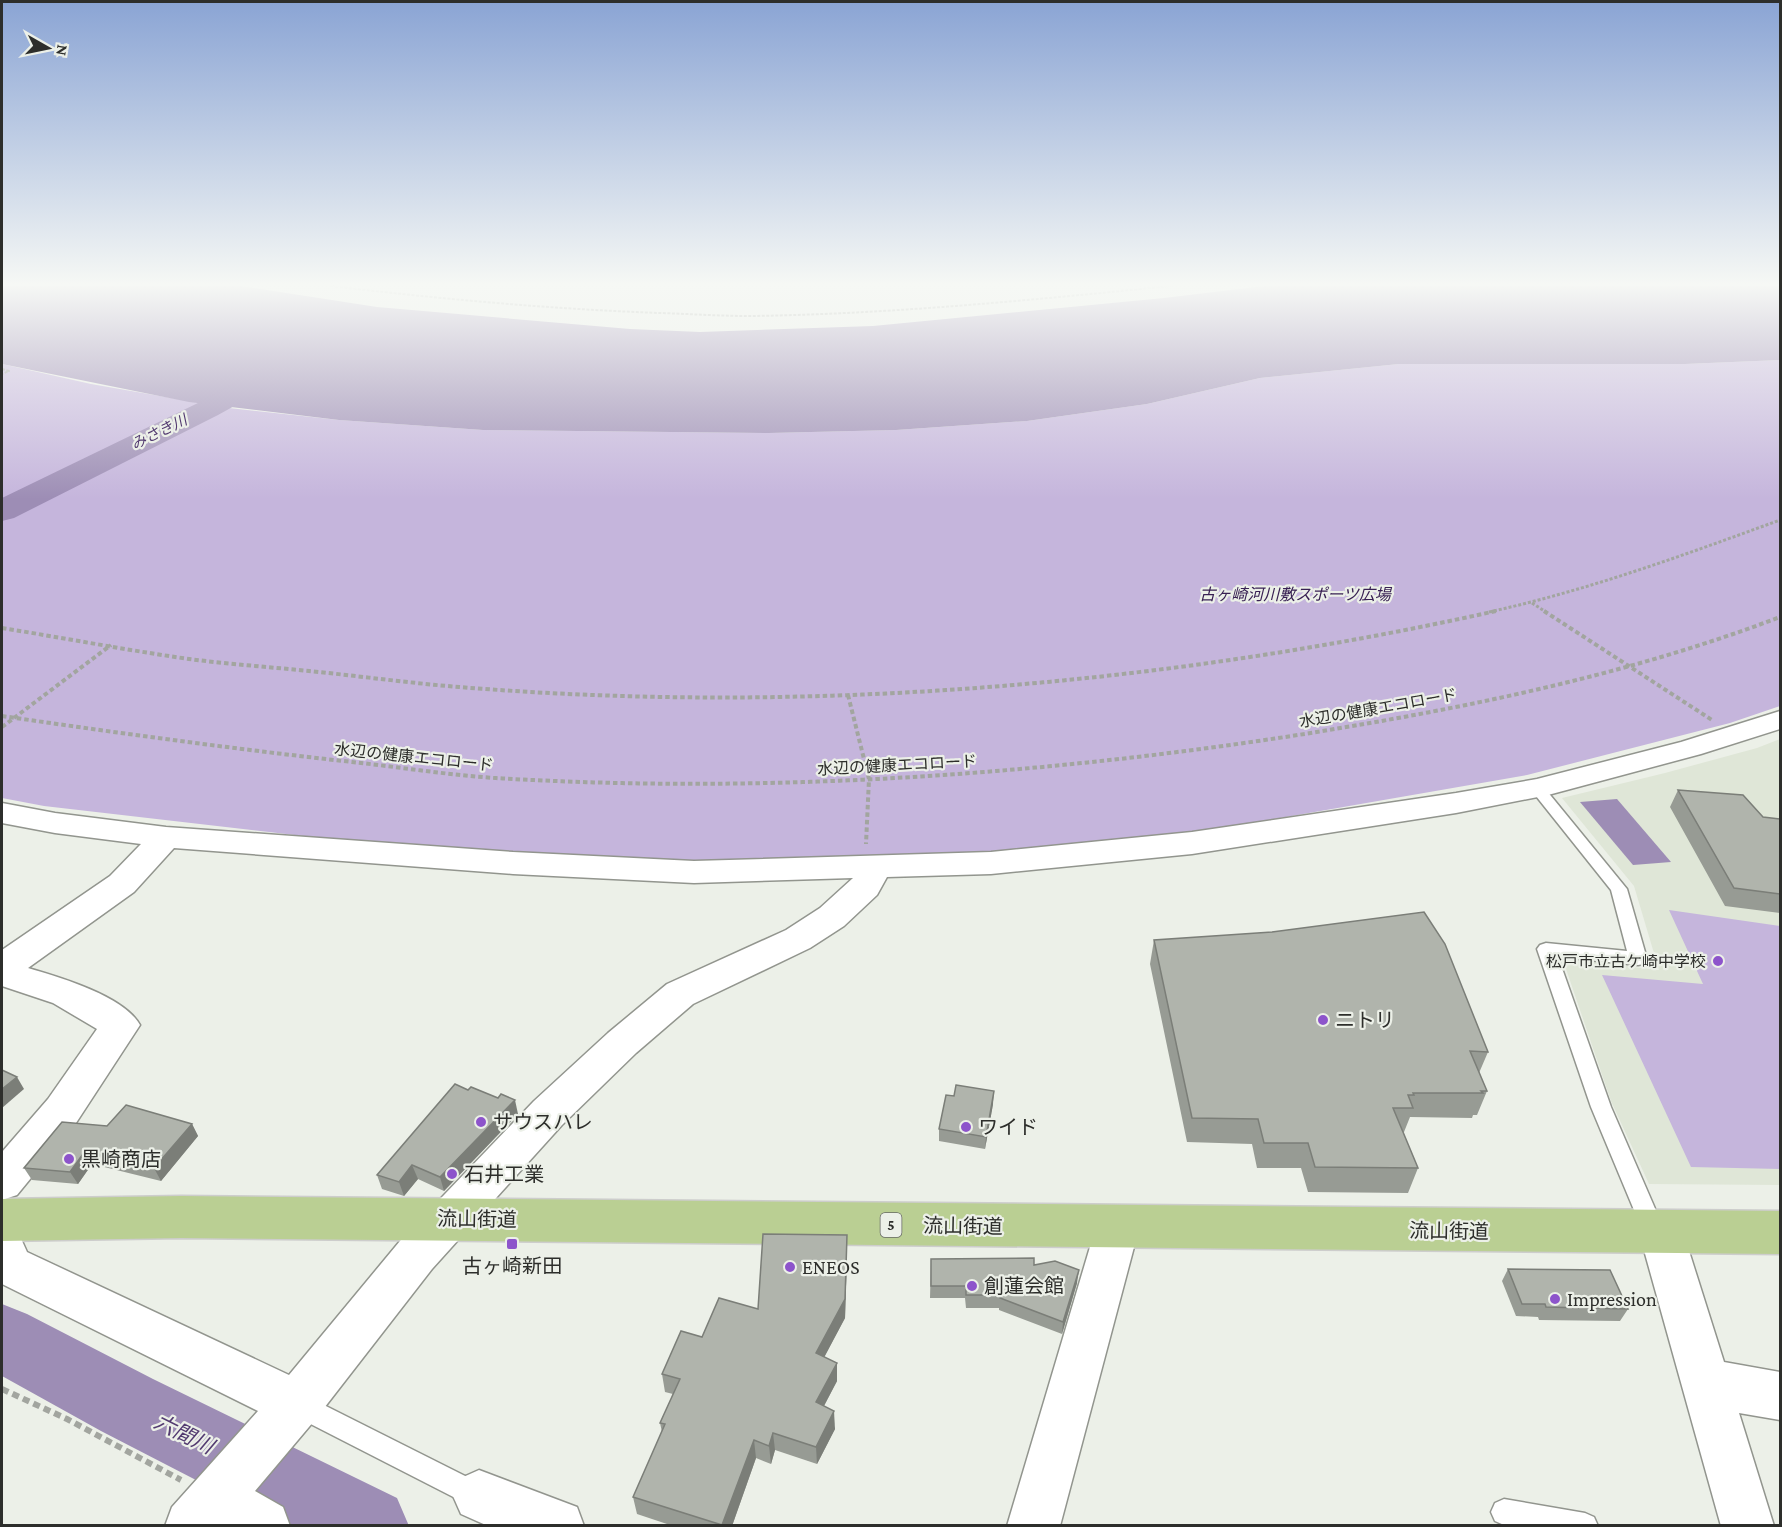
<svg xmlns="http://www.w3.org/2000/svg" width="1782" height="1527" viewBox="0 0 1782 1527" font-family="'Crimson Pro','Noto Sans JP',serif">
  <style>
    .built { fill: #dfe6d7 }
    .green { fill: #c5b5dc }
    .water { fill: #9d8db5 }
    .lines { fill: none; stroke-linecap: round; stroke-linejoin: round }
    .river { fill: #9d8db5; fill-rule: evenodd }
    .service-casing { stroke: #92958e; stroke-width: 3 }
    .minor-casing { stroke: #92958e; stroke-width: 3 }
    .primary-casing { stroke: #cdcdcc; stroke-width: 3 }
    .path-far3 { stroke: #a2a59f; stroke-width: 2; stroke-dasharray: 3 1.5; stroke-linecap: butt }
    .path-far2 { stroke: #a2a59f; stroke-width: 3; stroke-dasharray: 3 2; stroke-linecap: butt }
    .path-far1 { stroke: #a2a59f; stroke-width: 4; stroke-dasharray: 4.5 3; stroke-linecap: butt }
    .path { stroke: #a2a59f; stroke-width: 6; stroke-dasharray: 7 4.5; stroke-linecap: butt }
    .service { fill: #fff; fill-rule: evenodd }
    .minor { fill: #fff; fill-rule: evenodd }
    .primary { fill: #bacf93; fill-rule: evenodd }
    .wall { fill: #979b94 }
    .shaded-wall { fill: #7b7e78 }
    .building { fill: #b0b4ac; stroke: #7b7e78; stroke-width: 1.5 }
    .poi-dot { fill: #8d54cb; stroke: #ecf0e8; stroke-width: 2 }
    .labels { text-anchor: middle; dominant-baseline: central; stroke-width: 4.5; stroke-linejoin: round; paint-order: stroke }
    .far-water-label { font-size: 15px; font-style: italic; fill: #523a70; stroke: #ecf0e8 }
    .shield { fill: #ecf0e8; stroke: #666864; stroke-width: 1.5 }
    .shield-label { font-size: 15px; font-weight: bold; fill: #2d2e2b }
    .park-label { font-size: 16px; font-style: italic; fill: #382053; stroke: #ecf0e8 }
    .street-label { font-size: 16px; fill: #2d2e2b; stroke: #ecf0e8 }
    .poi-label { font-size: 16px; fill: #2d2e2b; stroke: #ecf0e8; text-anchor: end }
    .near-poi-label { font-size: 20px; fill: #2d2e2b; stroke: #ecf0e8; text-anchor: start }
    .near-street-label { font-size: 20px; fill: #2d2e2b; stroke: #ecf0e8 }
    .near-water-label { font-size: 21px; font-style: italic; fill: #523a70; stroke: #ecf0e8 }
  </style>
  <rect width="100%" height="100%" fill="#ecf0e8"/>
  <polygon class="built" points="1780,739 1780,1185 1649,1184 1611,1101 1564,963 1567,959 1659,970 1634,886 1562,798 1665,773 1757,748"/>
  <g class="green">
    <polygon points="1780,360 1780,706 1730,723 1527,775 1188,834 963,855 740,861 630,859 389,846 44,806 2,798 2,364 91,384 229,408 339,420 483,430 769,433 896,430 1027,421 1147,404 1260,378 1399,364 1685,364"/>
    <polygon points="1669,910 1780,926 1780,1169 1691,1167 1602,975 1703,984"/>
  </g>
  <g class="water">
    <polygon points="2,286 241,286 377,307 630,329 700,332 873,326 1164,298 1264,286 1780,286 1780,360 1685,364 1399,364 1260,378 1147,404 1027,421 896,430 769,433 483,430 339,420 189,402 2,364"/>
    <polygon points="1617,799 1671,862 1633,865 1580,802"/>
  </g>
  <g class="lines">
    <g class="river">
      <polygon points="268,368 278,370 282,376 278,382 218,415 14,518 2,521 2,498 198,403 258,370"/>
      <polygon points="2,1304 27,1314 153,1379 397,1498 409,1526 285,1526 101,1431 2,1376"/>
    </g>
    <defs>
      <g id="service">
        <polygon points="1537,783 1542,785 1627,889 1647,959 1644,964 1638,965 1558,957 1611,1107 1663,1227 1660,1234 1652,1237 1644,1234 1591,1107 1537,949 1540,945 1546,943 1627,951 1611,890 1532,791 1529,788"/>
        <polygon points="302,1394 485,1486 489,1495 485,1504 476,1508 467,1504 293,1415 290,1406 293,1397"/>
        <polygon points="1504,1499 1585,1513 1594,1517 1598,1526 1504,1525 1495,1521 1491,1512 1495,1503"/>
      </g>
      <g id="minor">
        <path d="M1780,711v18l-79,25 -153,41 -92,18 -264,41 -201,20 -104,3 -10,18 -33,31 -34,22 -117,56 -57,49 -74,72 -130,144 -118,152 -59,70 28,16 7,19h-125l7,-19 86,-96 -256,-127v-58l16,6 9,20 262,123 111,-134 134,-140 74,-68 59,-49 119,-54 34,-22 33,-30 -159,5 -181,-9 -339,-26 -40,44 -106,76c31,9 96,28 112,57l-64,98 -59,72 -15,5v-48l46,-53 49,-70 -44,-26 -51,-17v-36l108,-74 31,-32 -86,-11 -53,-10v-20l53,10 111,14 347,25 181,9 297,-9 201,-20 264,-39 81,-14 144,-37z"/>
        <polygon points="1109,1209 1125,1214 1131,1228 1134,1247 1060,1526 1007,1526 1090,1247 1087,1228 1093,1214"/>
        <polygon points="1661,1212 1677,1218 1683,1232 1724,1362 1780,1372 1780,1420 1739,1413 1774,1526 1721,1526 1639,1232 1645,1218"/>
        <polygon points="479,1470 577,1507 584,1526 488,1526 461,1514 453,1496 461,1478"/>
      </g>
      <polygon id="primary" points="181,1196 1780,1211 1780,1254 181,1238 2,1241 2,1199"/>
    </defs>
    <use href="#service" class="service-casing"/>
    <use href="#minor" class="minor-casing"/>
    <use href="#primary" class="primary-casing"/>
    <g class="path-far3">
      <path d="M331,286c110,13 219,23 329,27 31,1 61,3 91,3 141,-2 280,-16 420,-30"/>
      <polyline points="2,369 9,371 2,374"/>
    </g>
    <g class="path-far2">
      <polyline points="1532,603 1546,612"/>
      <path d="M1489,612c100,-22 195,-57 291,-92"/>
    </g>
    <g class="path-far1">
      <polyline points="1544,611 1712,720"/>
      <path d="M2,628c62,10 124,22 187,31 39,5 80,8 120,12 50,5 100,12 150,16 345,28 700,-1 1037,-76"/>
      <polyline points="848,695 869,779 866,844"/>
      <path d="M2,716c116,17 233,33 350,46 47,5 96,13 143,16 268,16 538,-2 803,-43 163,-26 327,-59 482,-118"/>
      <polyline points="2,727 111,645"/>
    </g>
    <polyline class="path" points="2,1389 67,1419 181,1480"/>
    <use href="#service" class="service"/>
    <use href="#minor" class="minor"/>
    <use href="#primary" class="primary"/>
  </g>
  <g class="wall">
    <polygon points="1678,790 1763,817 1780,819 1780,913 1725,906 1670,807"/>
    <polygon points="1154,940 1488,1052 1479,1073 1487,1091 1477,1115 1473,1115 1472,1118 1410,1117 1404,1132 1403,1132 1418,1168 1408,1193 1308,1192 1301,1168 1257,1168 1252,1144 1187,1142 1150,964"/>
    <polygon points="954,1096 993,1104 985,1149 939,1141 939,1129"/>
    <polygon points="518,1114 444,1191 418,1179 404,1196 382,1189 377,1175"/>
    <polygon points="192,1124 198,1136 161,1181 92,1164 78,1184 32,1180 24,1168 107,1126"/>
    <polygon points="847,1235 847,1254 845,1318 824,1357 837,1381 824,1406 835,1429 817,1464 775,1450 771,1464 756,1458 732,1526 673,1526 637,1514 633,1497 662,1432 660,1423 673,1394 665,1392 662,1374 702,1337 758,1309"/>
    <polygon points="931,1259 1034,1265 1077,1283 1062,1334 999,1310 999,1308 966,1308 965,1298 930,1298"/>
    <polygon points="1508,1269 1628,1309 1620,1321 1539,1320 1538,1317 1516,1316 1502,1281"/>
  </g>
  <g class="shaded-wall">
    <polygon points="17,1077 24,1089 2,1108 2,1089"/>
    <polygon points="994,1091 993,1104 985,1149 986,1137"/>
    <polygon points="515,1100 518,1114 444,1191 440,1177"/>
    <polygon points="192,1124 198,1136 161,1181 154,1168"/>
    <polygon points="85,1151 92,1164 78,1184 70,1172"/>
    <polygon points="412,1165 418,1179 404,1196 399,1182"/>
    <polygon points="847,1235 847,1254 845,1318 817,1371 816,1353"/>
    <polygon points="1079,1270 1077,1283 1062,1334 1063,1322"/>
    <polygon points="837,1363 837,1381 817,1419 816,1402"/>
    <polygon points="834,1411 835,1429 817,1464 816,1447"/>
    <polygon points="773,1433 775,1450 771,1464 769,1446"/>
    <polygon points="754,1440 756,1458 732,1526 722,1525"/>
  </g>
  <g class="building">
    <polygon points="1678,790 1743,795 1763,817 1780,819 1780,894 1734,888"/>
    <polygon points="1424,912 1445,944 1488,1052 1470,1051 1487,1091 1481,1091 1483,1093 1413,1093 1414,1095 1408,1095 1413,1108 1393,1108 1418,1168 1315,1167 1308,1143 1264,1143 1258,1119 1192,1118 1154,940 1272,932"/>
    <polygon points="2,1070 17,1077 2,1089"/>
    <polygon points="455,1084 468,1090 471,1087 498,1098 501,1094 515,1100 440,1177 412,1165 399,1182 377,1175"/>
    <polygon points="956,1085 994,1091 986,1137 939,1129 946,1095 954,1096"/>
    <polygon points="126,1105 192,1124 154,1168 85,1151 70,1172 24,1168 62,1122 107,1126"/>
    <polygon points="763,1234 847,1235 845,1299 816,1353 837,1363 816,1402 834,1411 816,1447 773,1433 769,1446 754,1440 722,1525 633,1497 665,1424 660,1423 680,1379 662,1374 681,1331 702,1337 719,1298 758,1309"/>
    <polygon points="1034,1258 1034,1265 1055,1261 1079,1270 1063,1322 1000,1298 1000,1295 966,1295 966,1286 931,1286 931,1259"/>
    <polygon points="1508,1269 1610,1270 1628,1309 1546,1307 1545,1304 1522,1304"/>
  </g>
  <linearGradient id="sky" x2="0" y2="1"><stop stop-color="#8aa4d4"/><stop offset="0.57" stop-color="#f6f8f5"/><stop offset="1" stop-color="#f6f8f5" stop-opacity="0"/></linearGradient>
  <rect width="1782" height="499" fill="url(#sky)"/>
  <g class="poi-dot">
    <circle cx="1718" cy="961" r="6"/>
    <circle cx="1323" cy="1020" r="6"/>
    <circle cx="481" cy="1122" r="6"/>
    <circle cx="966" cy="1127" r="6"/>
    <circle cx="69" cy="1159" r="6"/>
    <circle cx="452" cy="1174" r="6"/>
    <rect x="506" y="1238" width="12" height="12" rx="3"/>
    <circle cx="790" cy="1267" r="6"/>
    <circle cx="972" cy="1286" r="6"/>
    <circle cx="1555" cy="1299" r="6"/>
  </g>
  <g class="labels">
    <g class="far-water-label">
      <text transform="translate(159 432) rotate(-26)">みさき川</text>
    </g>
    <rect class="shield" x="880.5" y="1213" width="21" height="24" rx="4.5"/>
    <g class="shield-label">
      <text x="891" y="1225">5</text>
    </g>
    <g class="park-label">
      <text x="1295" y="594">古ヶ崎河川敷スポーツ広場</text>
    </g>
    <g class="street-label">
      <text transform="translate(1378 708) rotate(-10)">水辺の健康エコロード</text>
      <text transform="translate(414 757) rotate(6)">水辺の健康エコロード</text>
      <text transform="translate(897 765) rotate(-3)">水辺の健康エコロード</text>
    </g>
    <g class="poi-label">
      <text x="1706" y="961">松戸市立古ケ崎中学校</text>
    </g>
    <g class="near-poi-label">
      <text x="1335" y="1020">ニトリ</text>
      <text x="493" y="1122">サウスハレ</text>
      <text x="978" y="1127">ワイド</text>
      <text x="81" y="1159">黒崎商店</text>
      <text x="464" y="1174">石井工業</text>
      <text x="512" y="1266" text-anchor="middle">古ヶ崎新田</text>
      <text x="802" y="1267">ENEOS</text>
      <text x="984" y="1286">創蓮会館</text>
      <text x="1567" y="1299">Impression</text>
    </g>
    <g class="near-street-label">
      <text transform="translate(477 1219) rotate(1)">流山街道</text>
      <text transform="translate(963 1226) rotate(1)">流山街道</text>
      <text transform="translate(1449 1231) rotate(1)">流山街道</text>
    </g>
    <g class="near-water-label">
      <text transform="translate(184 1434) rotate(26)">六間川</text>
    </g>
  </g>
  <rect width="1782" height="1527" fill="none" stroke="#2d2e2b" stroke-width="6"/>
  <g transform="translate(48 48) rotate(99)" stroke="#ecf0e8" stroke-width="4.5" paint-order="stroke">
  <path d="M0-4.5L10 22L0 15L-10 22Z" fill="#2d2e2b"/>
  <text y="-9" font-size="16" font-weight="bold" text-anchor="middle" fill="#2d2e2b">N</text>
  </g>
</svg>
